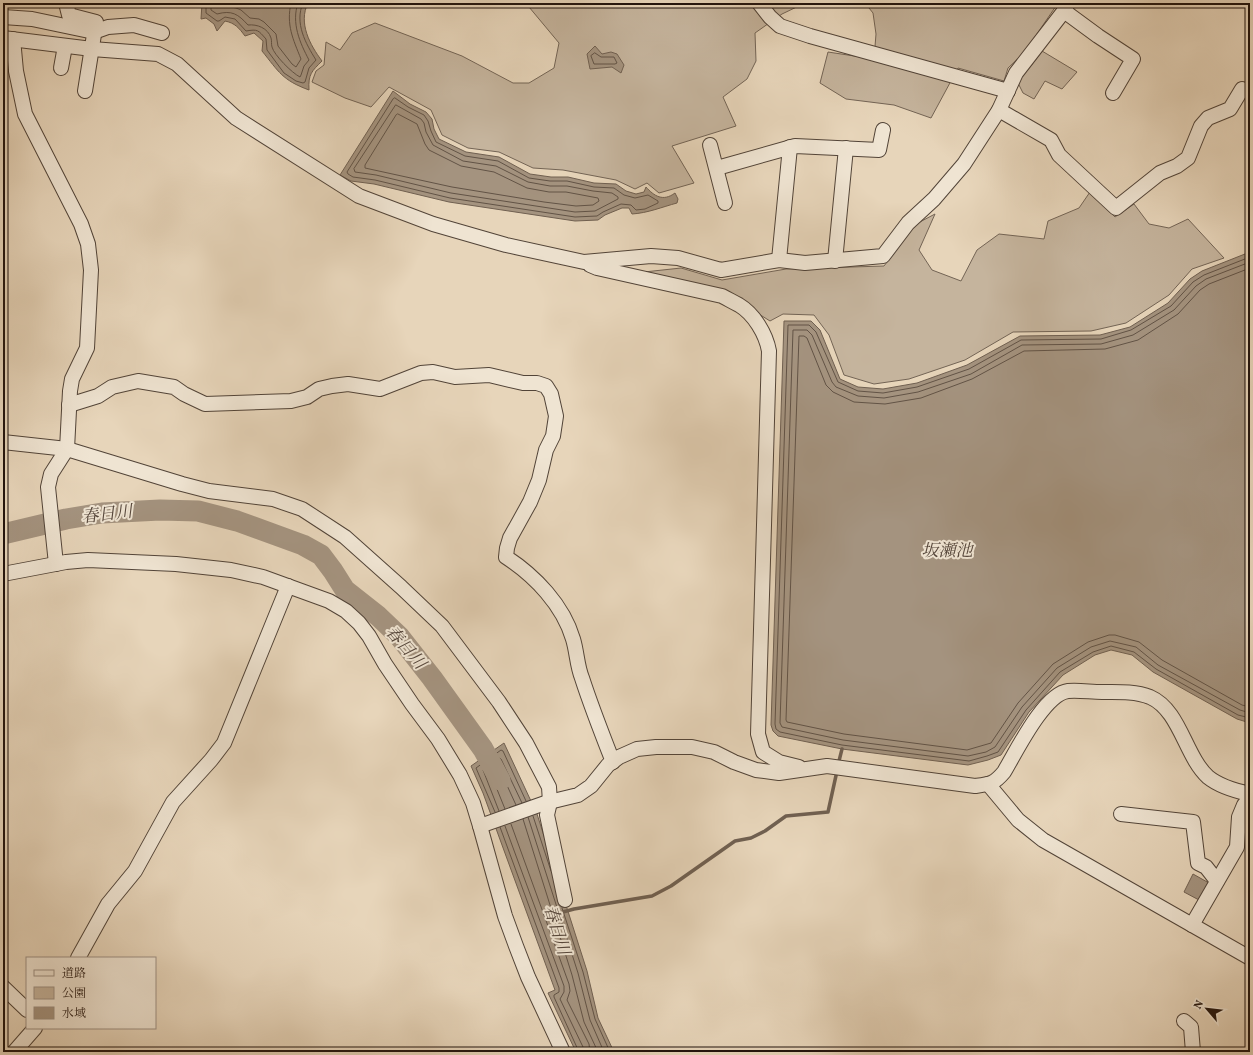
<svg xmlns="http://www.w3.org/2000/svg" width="1253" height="1055" viewBox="0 0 1253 1055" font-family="Vollkorn,'Noto Serif JP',serif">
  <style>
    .green { fill: #c5b49d; stroke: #736455 }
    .water { fill: #a4937f; stroke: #706051 }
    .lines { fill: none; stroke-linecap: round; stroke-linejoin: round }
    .shore { stroke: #625346; stroke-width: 1 }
    .stream { stroke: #706051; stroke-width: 3.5 }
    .river { stroke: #a4937f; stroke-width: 21 }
    .minor-casing { stroke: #524438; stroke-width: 16 }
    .minor { stroke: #efe4d2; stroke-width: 14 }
    .labels { text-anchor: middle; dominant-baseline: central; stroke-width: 4; stroke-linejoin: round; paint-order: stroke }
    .water-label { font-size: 17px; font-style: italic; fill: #55463b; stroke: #efe4d2 }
  </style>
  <rect width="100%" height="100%" fill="#e7d5ba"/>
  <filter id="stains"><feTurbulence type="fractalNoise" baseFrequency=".005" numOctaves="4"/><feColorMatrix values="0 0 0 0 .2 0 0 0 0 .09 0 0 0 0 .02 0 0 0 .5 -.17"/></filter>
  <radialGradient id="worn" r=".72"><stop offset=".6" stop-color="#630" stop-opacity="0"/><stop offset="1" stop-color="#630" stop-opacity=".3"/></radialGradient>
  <g class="green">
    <polygon points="523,3 805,3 782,14 755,33 756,61 747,79 723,97 736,126 672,146 694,183 659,193 647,183 635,189 616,180 563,170 533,168 499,152 468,148 442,135 431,110 389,87 371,107 345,98 312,82 316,71 324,65 326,42 340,50 352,33 375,23 462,56 513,83 529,83 554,68 559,43 529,7"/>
    <polygon points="865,3 999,3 1004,5 1008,3 1058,3 1024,53 1008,68 1004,81 958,68 931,118 894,105 846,99 820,83 828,52 874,59 876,34 873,13"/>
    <polygon points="1042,51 1077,72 1062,89 1045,81 1034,99 1023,93 1017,81 1030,67"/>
    <polygon points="1090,192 1115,217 1134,204 1149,224 1169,228 1188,219 1224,258 1192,269 1169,295 1126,323 1091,331 1013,332 965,360 909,379 874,384 844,375 829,335 814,315 783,314 770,321 727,294 644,272 681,268 722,280 786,269 884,266 916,224 935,214 919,250 932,270 961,281 977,250 999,234 1044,239 1048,221 1079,208"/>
  </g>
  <g class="water">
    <path d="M202,3h106c-10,20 2,42 14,58 -10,10 -14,13 -13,29 -27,-10 -30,-18 -47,-39l1,-10 -9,-8 -9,3c-6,-8 -10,-13 -20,-15l-8,10 -3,-7 -8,-6 -5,1z"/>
    <polygon points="595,46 602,54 611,52 617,54 624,65 621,73 612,67 590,69 587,54"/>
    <path d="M393,91l17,13 16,8 6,7 2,10 5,10 27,13 33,5 31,17 21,3h17l26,6 22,1 10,7 10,3 8,-2 2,-5c8,9 17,15 29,6l3,6 -1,4c-15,4 -29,10 -45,11l-3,-6h-7l-17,7 -7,5 -23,1 -126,-19 -75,-18 -23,-3 -11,-6z"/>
    <polygon points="1250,252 1250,723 1237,719 1153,672 1132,655 1111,650 1095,655 1063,675 1029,712 1001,755 988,760 968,765 842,749 778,736 773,731 771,725 784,321 811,321 820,330 840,379 858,387 883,389 917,383 967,365 1020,336 1100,335 1130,327 1168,303 1190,279 1202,271"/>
    <polygon points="504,743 537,814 587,971 598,1018 614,1052 576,1052 548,993 555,990 483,793 471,766"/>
    <polygon points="1193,874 1209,883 1199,900 1184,892"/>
  </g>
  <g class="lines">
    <g class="shore">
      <path d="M206,3v10l11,8h2l6,-4 10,2 11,12c12,-2 12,-1 20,8l1,11 17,23 12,8 7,2 2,-1 4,-14 7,-8c-10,-16 -22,-37 -13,-57"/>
      <path d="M211,3v7l6,4c15,-4 21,0 31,11 9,-1 20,3 23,13 1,3 0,6 1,9 2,8 20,26 28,30l1,-2 3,-9 5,-6c-9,-17 -18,-37 -11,-57"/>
      <path d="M217,3l1,4 9,-1 9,2 5,2 9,8 9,1 5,3 12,12 2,12 14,18 4,3 5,-8c-8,-20 -15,-34 -10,-56"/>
      <polygon points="595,53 601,57 614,57 617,63 615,64 594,64 591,56"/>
      <polygon points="395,98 408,107 424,115 428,121 431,131 436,142 465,156 498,161 529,178 550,181 567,181 594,187 614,188 624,195 635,198 648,195 658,201 658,203 645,209 636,210 631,205 621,204 603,212 597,216 575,217 450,198 375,180 353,177 348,174 347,172 393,99"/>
      <polygon points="396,105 421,119 424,123 426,132 433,145 463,161 496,166 528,182 550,186 567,186 593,191 612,193 618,197 618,199 595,211 575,212 451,193 376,175 355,172 354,169"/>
      <polygon points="398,114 417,124 425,144 429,150 461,166 494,172 527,188 549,192 566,192 598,198 599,201 593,205 576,206 544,202 452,187 365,168 365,165 396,115"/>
      <polyline points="1250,257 1204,275 1193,282 1171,306 1131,330 1101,339 1021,340 969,369 917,387 883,393 858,391 838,382 816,332 809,325 788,325 775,724 776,729 780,732 842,745 969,761 987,756 998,752 1026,710 1060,672 1093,652 1111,646 1134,652 1156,669 1238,715 1250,718"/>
      <polyline points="1250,262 1206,279 1196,286 1174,310 1133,335 1101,344 1022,345 971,374 918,392 884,398 858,396 836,387 832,382 812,335 807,330 793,330 780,723 782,727 843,740 968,756 986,752 995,747 1022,707 1057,668 1091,647 1110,641 1136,647 1158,665 1240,710 1250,713"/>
      <polyline points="1250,268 1209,284 1200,290 1178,314 1138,340 1105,349 1024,351 972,379 921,398 885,404 854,402 833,392 826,385 807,338 804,336 799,336 786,720 787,722 844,734 967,750 991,743 1018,703 1053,664 1088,642 1109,635 1115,635 1139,642 1162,660 1242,705 1250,707"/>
      <polyline points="505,809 490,772 491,770 496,767 499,768 516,805"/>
      <polyline points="499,811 483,770 499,758 501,759 522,803"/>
      <polyline points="495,812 476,768 501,750 503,751 526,801"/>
      <polyline points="533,816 551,871"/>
      <polyline points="528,817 578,973 590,1020 604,1052"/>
      <polyline points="523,819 572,975 584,1022 598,1052"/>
      <polyline points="511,824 569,984 570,991 567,1000 589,1044 590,1052"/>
      <polyline points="505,826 564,986 564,992 560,999 583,1047 584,1052"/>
      <polyline points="500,827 559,988 559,992 554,995 554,997 579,1052"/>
      <polyline points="562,908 583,972 595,1019 610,1052"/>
    </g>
    <g class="stream">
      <polyline points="838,765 842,749"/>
      <polyline points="563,912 574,909 652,896 671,886 735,841 751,838 765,831 786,816 828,812 837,771"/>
    </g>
    <polyline class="river" points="3,534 66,519 102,513 160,510 198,511 237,521 303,545 321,555 333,571 345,590 378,616 399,636 432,678 483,749 500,780"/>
    <defs>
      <g id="minor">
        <polyline points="66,3 69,15 96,22 85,91"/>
        <polyline points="759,3 770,17 780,26 810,36 1008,91"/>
        <polyline points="1064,11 1098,36 1133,59 1113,93"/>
        <polyline points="3,17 32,19 94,32 108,27 134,25 162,33"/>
        <polyline points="3,38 92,49 158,54 177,64 236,118 359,196 433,224 506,245 584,262 651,256 678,258 721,270 779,260 805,263 883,256 908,223 934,199 964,164 999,110 1016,73 1064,11 1068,3"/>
        <polyline points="13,39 16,71 25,114 81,224 88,244 91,270 87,348 72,379 70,391 67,449 51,474 48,487 56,564"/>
        <polyline points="61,68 65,46"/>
        <polyline points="999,110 1051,140 1059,155 1116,208 1160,173 1177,166 1188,158 1201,126 1208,118 1230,109 1242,89"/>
        <polyline points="710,145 725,203"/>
        <polyline points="717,168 795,146 879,150 883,130"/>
        <polyline points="779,260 790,147"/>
        <polyline points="835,261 846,148"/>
        <path d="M590,265l7,3 125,28c6,3 11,6 17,9 15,9 27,29 30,46l-11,383 5,18 16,10 20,5"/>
        <path d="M69,405l29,-9 14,-9 26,-6 36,6 10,7 21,10 86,-3 16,-4 12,-8 13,-3 16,-2 32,5 41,-16 12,-1 22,5 34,-2 34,8h14l9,3 5,8 5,22 -3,20 -7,14 -7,30 -9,22 -20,36 -3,10 -1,9c29,19 57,48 67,82 4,13 4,27 9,39 9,28 20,56 31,84"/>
        <polyline points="3,442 67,449 182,484 209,491 273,499 302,509 345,537 401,587 442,626 499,702 526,743 549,787 550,802 547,815 565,900"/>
        <polyline points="3,574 66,562 88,560 176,564 231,570 263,577 329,601 346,611 359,623 369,636 385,664 412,704 438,739 460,775 473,803 480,826 505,916 516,946 528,977 563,1052"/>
        <polyline points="988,784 1018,820 1043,840 1250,958"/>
        <polyline points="1121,814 1193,822 1198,863 1206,867 1217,881"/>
        <path d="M480,826l65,-23 33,-8 13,-9 17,-21 11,-8 18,-8 19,-2h36l22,5 20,10 22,8 23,3 48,-7 148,20c15,-2 19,-2 29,-14 12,-20 40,-78 64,-81 11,-1 23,1 34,1 15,0 33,-1 48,5 30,13 35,59 58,80 11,9 28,14 42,17"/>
        <polyline points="1192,925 1237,847 1239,817 1244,805 1250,798"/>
        <polyline points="78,958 108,904 135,871 173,802 211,760 224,743 288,586"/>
        <polyline points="3,987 27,1010"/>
        <polyline points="1184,1021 1191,1027 1193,1052"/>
        <polyline points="14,1052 35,1028"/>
      </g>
    </defs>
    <use href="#minor" class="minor-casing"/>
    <use href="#minor" class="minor"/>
  </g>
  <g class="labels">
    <g class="water-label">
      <text transform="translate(107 515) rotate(-7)">春日川</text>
      <text x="947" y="551">坂瀬池</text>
      <text transform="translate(405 648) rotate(49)">春日川</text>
      <text transform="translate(556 930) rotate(73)">春日川</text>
    </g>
  </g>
  <rect width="1253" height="1055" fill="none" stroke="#e7d5ba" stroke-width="16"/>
  <rect x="4" y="4" width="1245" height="1047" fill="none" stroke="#21130d" stroke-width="2"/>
  <rect x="8" y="8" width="1237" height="1039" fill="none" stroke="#21130d"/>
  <rect x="26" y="957" width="130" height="72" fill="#efe4d2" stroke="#9d9083"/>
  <rect x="34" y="970" width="20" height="6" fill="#efe4d2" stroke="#9d9083"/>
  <text x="62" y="977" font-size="12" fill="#21130d">道路</text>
  <rect x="34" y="987" width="20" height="12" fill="#c5b49d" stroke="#9d9083"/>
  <text x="62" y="997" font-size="12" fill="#21130d">公園</text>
  <rect x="34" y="1007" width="20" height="12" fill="#a4937f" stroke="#9d9083"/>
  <text x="62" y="1017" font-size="12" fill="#21130d">水域</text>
  <g transform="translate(1207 1009) rotate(298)" stroke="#efe4d2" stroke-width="3" paint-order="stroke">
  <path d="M0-3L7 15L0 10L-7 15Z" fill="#21130d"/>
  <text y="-6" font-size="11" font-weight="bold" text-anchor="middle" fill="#21130d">N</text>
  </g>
  <rect width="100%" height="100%" filter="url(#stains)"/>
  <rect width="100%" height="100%" fill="url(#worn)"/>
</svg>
